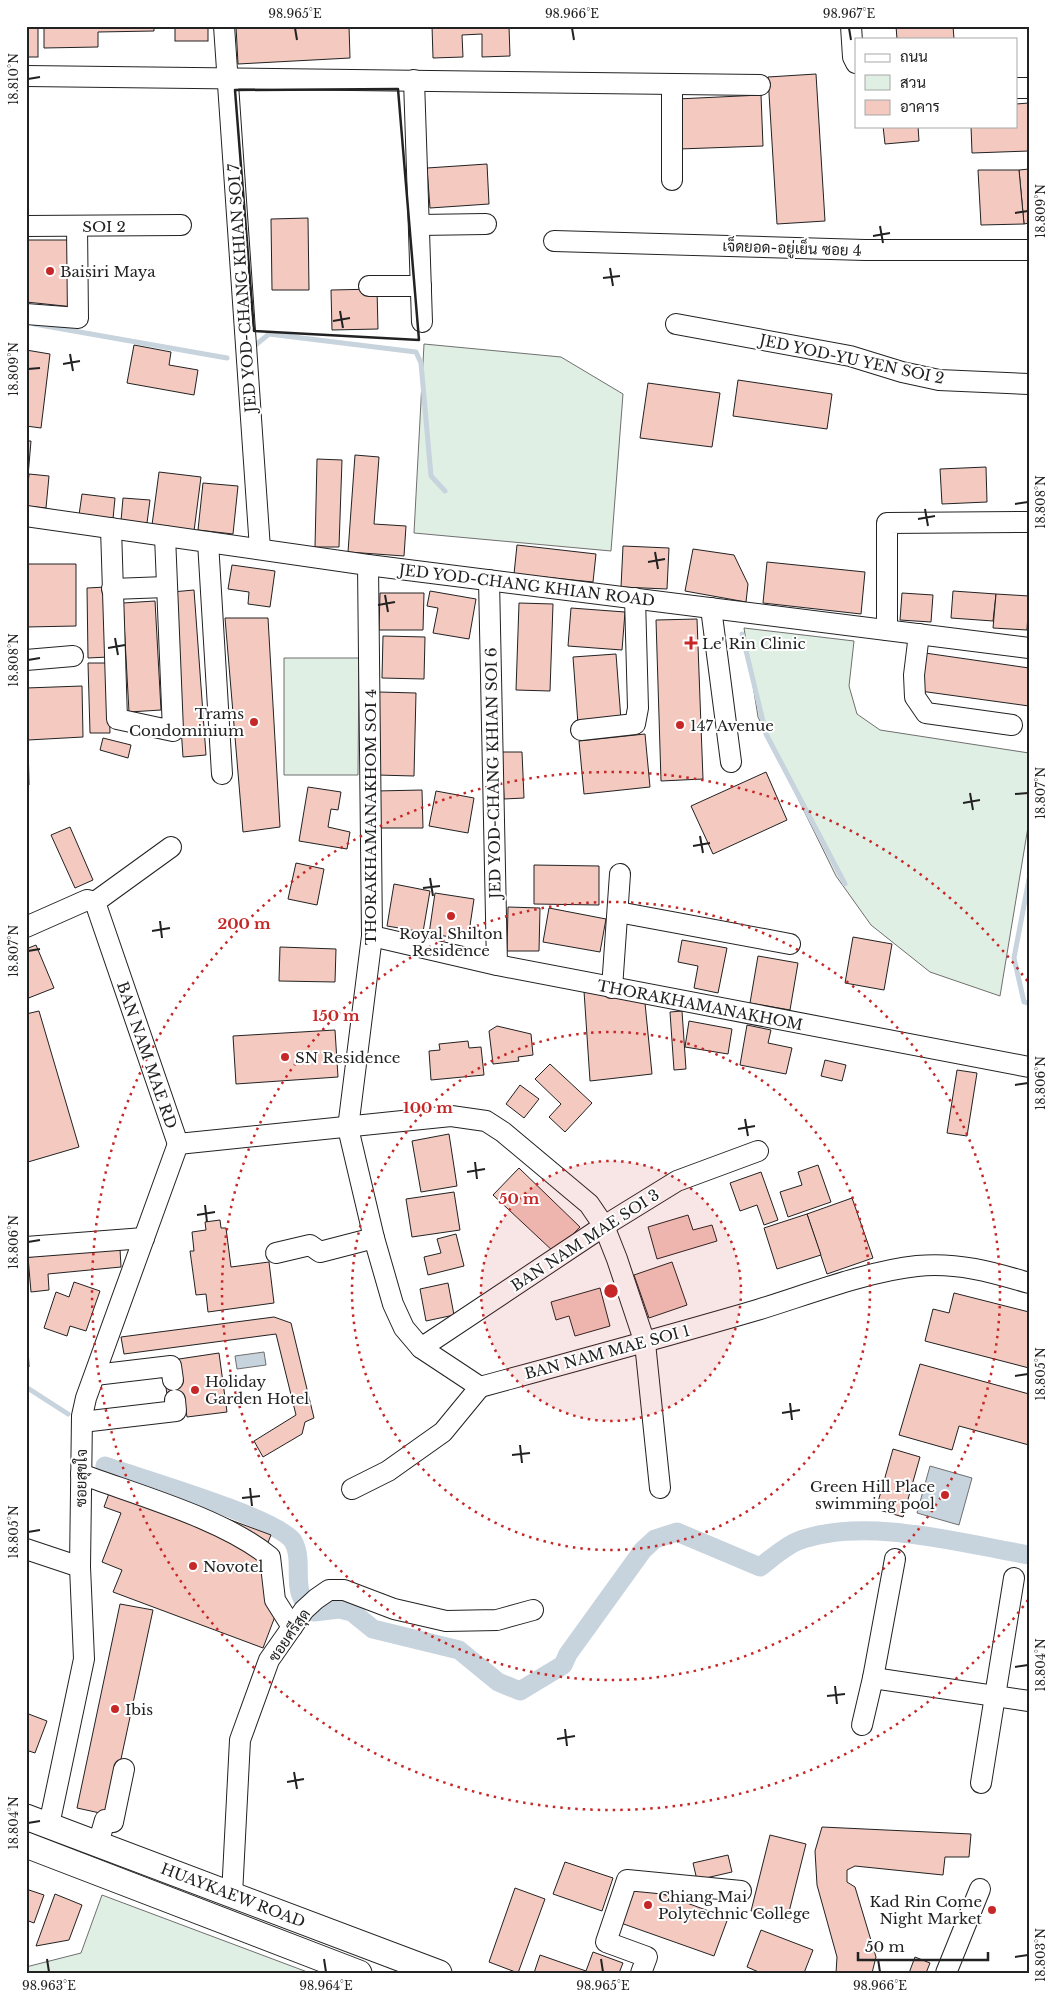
<svg xmlns="http://www.w3.org/2000/svg" width="1055" height="1999" viewBox="0 0 1055 1999" font-family="'Libre Baskerville',Sarabun,serif">
  <style>
    .green { fill: #e0efe3; stroke: #6f6f6f }
    .water { fill: #c7d3dd; stroke: #6f6f6f }
    .lines { fill: none; stroke-linecap: round; stroke-linejoin: round }
    .stream { stroke: #c7d3dd; stroke-width: 5 }
    .canal { stroke: #c7d3dd; stroke-width: 19 }
    .building { fill: #f3c9c0; stroke: #222 }
    .minor-casing { stroke: #222; stroke-width: 22 }
    .major-casing { stroke: #222; stroke-width: 27 }
    .minor { stroke: #fff; stroke-width: 20 }
    .major { stroke: #fff; stroke-width: 25 }
    .wall { stroke: #222; stroke-width: 2.5 }
    .ticks { fill: none; stroke: #222; stroke-width: 2 }
    .ring { fill: none; stroke: #c62828; stroke-width: 2.5; stroke-dasharray: 2.5 5 }
    .poi-dot { fill: #c62828; stroke: #fff; stroke-width: 2 }
    .labels { text-anchor: middle; dominant-baseline: central; stroke-width: 4; stroke-linejoin: round; paint-order: stroke }
    .street-label { font-size: 15px; fill: #222; stroke: #fff }
    .poi-label { font-size: 15px; fill: #222; stroke: #fff; text-anchor: start }
    .centre { fill: #c62828; stroke: #fff; stroke-width: 2.5 }
    .ring-label { font-size: 15px; text-anchor: middle; font-weight: bold; fill: #c62828; stroke: #fff; stroke-width: 4; stroke-linejoin: round; paint-order: stroke }
    .neatline { fill: none; stroke: #222; stroke-width: 2 }
    .ticks-label { font-size: 12px; text-anchor: middle; fill: #222 }
  </style>
  <rect width="100%" height="100%" fill="#fff"/>
  <g class="green">
    <polygon points="424,344 561,357 623,394 611,551 414,533"/>
    <polygon points="744,628 854,641 849,686 857,714 880,730 1029,753 1029,821 1000,996 930,972 871,925 836,876 758,717"/>
    <polygon points="284,658 359,658 358,775 284,775"/>
    <polygon points="102,1895 310,1973 26,1973 26,1967 81,1953"/>
  </g>
  <g class="water">
    <polygon points="264,1352 266,1365 237,1369 235,1356"/>
    <polygon points="930,1466 972,1478 959,1525 917,1513"/>
  </g>
  <g class="lines">
    <g class="stream">
      <polyline points="34,324 227,358"/>
      <polyline points="253,347 269,334 416,352 421,363 431,476 445,491"/>
      <polyline points="742,634 766,734 845,884"/>
      <polyline points="1029,879 1014,958 1024,1002 1029,1003"/>
      <polyline points="26,1387 68,1414"/>
    </g>
    <path class="canal" d="M105,1466c34,12 172,52 188,75 10,17 1,41 9,57 3,5 8,10 12,14l25,-3 13,3 21,17 86,21 39,32 22,9 43,-26 5,-11 75,-104 12,-11 22,-7 83,35c11,-8 25,-21 38,-26 66,-25 162,2 231,14"/>
  </g>
  <g class="building">
    <rect x="26" y="26" width="12" height="31"/>
    <polygon points="44,26 154,26 154,31 98,32 98,47 44,48"/>
    <rect x="175" y="26" width="33" height="15"/>
    <polygon points="236,26 349,26 350,58 238,64"/>
    <polygon points="432,26 509,26 510,56 482,57 482,34 462,35 463,57 433,58"/>
    <polygon points="896,26 953,26 954,39 897,39"/>
    <polygon points="816,74 825,221 777,224 768,77"/>
    <polygon points="761,95 763,146 679,149 677,99"/>
    <polygon points="1029,103 1029,151 972,153 971,126 1016,126 1016,104"/>
    <polygon points="883,126 918,126 919,141 885,144"/>
    <polygon points="487,164 489,204 430,208 427,168"/>
    <polygon points="1029,169 1029,223 1024,224 1019,170"/>
    <polygon points="978,170 1019,170 1024,224 981,225"/>
    <polygon points="308,218 309,290 272,290 271,219"/>
    <polygon points="26,240 72,240 74,307 26,302"/>
    <polygon points="377,289 378,329 332,330 331,290"/>
    <polygon points="134,345 171,352 169,365 198,370 194,395 127,383"/>
    <polygon points="26,350 50,354 41,428 26,426"/>
    <polygon points="738,380 832,394 827,429 733,416"/>
    <polygon points="648,383 720,393 712,447 640,438"/>
    <polygon points="26,441 31,441 28,476 26,476"/>
    <polygon points="355,455 379,457 374,524 406,526 404,556 348,552"/>
    <polygon points="317,459 342,460 339,547 315,547"/>
    <polygon points="986,467 987,502 942,504 940,469"/>
    <polygon points="159,472 201,477 194,531 152,525"/>
    <polygon points="29,474 49,476 46,508 26,506"/>
    <polygon points="203,483 238,486 233,534 198,530"/>
    <polygon points="82,494 115,498 113,519 79,515"/>
    <polygon points="123,498 150,500 147,523 121,521"/>
    <polygon points="517,545 596,554 593,582 514,574"/>
    <polygon points="623,546 669,548 667,589 621,587"/>
    <polygon points="693,549 734,555 748,584 746,602 685,591"/>
    <polygon points="767,562 865,572 861,614 763,603"/>
    <polygon points="26,564 76,564 76,626 26,627"/>
    <polygon points="232,565 275,571 270,607 248,604 249,592 228,589"/>
    <polygon points="106,587 108,657 88,658 87,588"/>
    <polygon points="194,590 206,755 183,757 172,592"/>
    <polygon points="430,591 476,599 469,639 433,633 438,608 427,606"/>
    <polygon points="953,591 996,594 993,621 951,618"/>
    <polygon points="380,593 424,593 423,630 379,630"/>
    <polygon points="902,593 933,595 931,622 900,620"/>
    <polygon points="996,594 1029,596 1027,630 993,628"/>
    <polygon points="155,601 161,710 129,712 123,603"/>
    <polygon points="519,603 553,604 550,691 516,690"/>
    <polygon points="571,608 625,612 622,650 568,646"/>
    <polygon points="225,618 268,618 280,827 243,832"/>
    <polygon points="697,619 703,779 661,781 656,620"/>
    <polygon points="383,636 425,637 424,679 382,678"/>
    <polygon points="925,653 1029,668 1029,706 920,691"/>
    <polygon points="616,654 621,720 578,724 573,657"/>
    <polygon points="88,663 108,663 110,733 90,733"/>
    <polygon points="82,686 83,737 28,740 29,785 26,785 26,688"/>
    <polygon points="379,692 416,693 414,776 377,775"/>
    <polygon points="645,734 650,787 584,794 579,741"/>
    <polygon points="103,738 131,745 128,758 100,750"/>
    <polygon points="502,752 522,752 524,798 504,799"/>
    <polygon points="766,772 787,820 713,854 691,806"/>
    <polygon points="308,787 341,792 338,810 331,809 328,827 350,832 347,849 299,841"/>
    <polygon points="422,790 423,828 376,828 376,791"/>
    <polygon points="436,791 474,798 468,833 429,826"/>
    <polygon points="70,827 93,880 75,888 51,835"/>
    <polygon points="296,863 324,869 317,905 288,899"/>
    <polygon points="534,865 599,866 599,905 534,904"/>
    <polygon points="394,884 430,891 423,932 387,926"/>
    <polygon points="435,893 474,899 468,939 429,934"/>
    <polygon points="508,907 540,908 539,951 507,951"/>
    <polygon points="549,908 606,919 600,952 543,942"/>
    <polygon points="853,937 892,944 884,990 845,983"/>
    <polygon points="682,940 727,948 718,993 694,988 698,966 678,962"/>
    <polygon points="36,945 54,988 26,999 26,949"/>
    <polygon points="280,947 336,949 335,982 279,981"/>
    <polygon points="758,956 798,963 790,1010 750,1003"/>
    <polygon points="584,991 645,1003 652,1074 590,1081"/>
    <polygon points="39,1011 79,1147 28,1162 26,1155 26,1014"/>
    <polygon points="682,1011 686,1069 674,1070 670,1012"/>
    <polygon points="689,1021 732,1029 728,1054 685,1047"/>
    <polygon points="747,1025 771,1030 768,1043 792,1048 786,1074 740,1065"/>
    <polygon points="497,1026 531,1034 533,1055 518,1057 519,1061 493,1064 489,1031"/>
    <polygon points="335,1030 338,1077 236,1084 233,1036"/>
    <polygon points="468,1041 469,1048 481,1047 484,1075 431,1080 429,1051 440,1050 439,1044"/>
    <polygon points="825,1060 846,1065 842,1081 821,1076"/>
    <polygon points="550,1064 592,1103 565,1132 549,1117 561,1104 535,1079"/>
    <polygon points="957,1070 977,1073 967,1136 947,1133"/>
    <polygon points="520,1085 539,1099 524,1118 506,1104"/>
    <polygon points="449,1134 457,1186 421,1192 412,1141"/>
    <polygon points="818,1165 831,1202 788,1217 780,1192 802,1185 798,1172"/>
    <polygon points="519,1168 580,1227 555,1253 493,1195"/>
    <polygon points="761,1172 778,1220 764,1225 757,1205 740,1211 730,1183"/>
    <polygon points="454,1192 460,1230 412,1237 406,1199"/>
    <polygon points="852,1198 873,1258 827,1274 807,1214"/>
    <polygon points="807,1214 821,1255 777,1269 764,1228"/>
    <polygon points="688,1215 693,1230 712,1225 717,1241 657,1259 648,1227"/>
    <polygon points="220,1220 221,1228 226,1228 231,1267 269,1262 274,1303 208,1312 206,1294 196,1295 190,1251 194,1251 192,1232 206,1230 205,1222"/>
    <polygon points="456,1234 464,1266 428,1275 424,1257 441,1253 437,1239"/>
    <polygon points="120,1249 121,1267 48,1274 49,1290 31,1292 28,1257"/>
    <polygon points="672,1262 687,1305 649,1318 634,1275"/>
    <polygon points="74,1282 100,1291 86,1331 70,1326 67,1336 44,1328 56,1292 69,1297"/>
    <polygon points="448,1283 454,1315 426,1321 420,1289"/>
    <polygon points="600,1288 610,1326 575,1336 569,1316 556,1320 551,1302"/>
    <polygon points="954,1293 1029,1312 1029,1368 925,1341 933,1309 949,1313"/>
    <polygon points="274,1317 291,1323 314,1418 305,1422 302,1434 263,1457 254,1441 296,1415 276,1334 124,1354 121,1337"/>
    <polygon points="26,1328 27,1328 29,1367 26,1367"/>
    <polygon points="219,1353 227,1412 187,1417 184,1398 168,1401 165,1381 182,1378 179,1359"/>
    <polygon points="920,1364 1029,1394 1029,1445 959,1426 952,1450 899,1435"/>
    <polygon points="893,1449 920,1457 903,1517 876,1509"/>
    <polygon points="115,1477 271,1535 262,1557 282,1598 263,1648 113,1592 122,1570 102,1562 121,1513 104,1507"/>
    <polygon points="120,1604 153,1610 109,1815 77,1808"/>
    <polygon points="26,1713 47,1721 35,1753 26,1750"/>
    <polygon points="822,1827 971,1834 969,1857 945,1857 943,1875 855,1866 847,1870 847,1882 855,1887 876,1957 872,1973 836,1973 837,1957 817,1885 815,1851"/>
    <polygon points="770,1835 806,1844 787,1920 751,1911"/>
    <polygon points="728,1855 732,1872 697,1880 693,1863"/>
    <polygon points="565,1862 613,1878 602,1911 553,1894"/>
    <polygon points="632,1883 728,1918 714,1956 618,1922"/>
    <polygon points="515,1888 545,1899 518,1973 489,1962"/>
    <polygon points="26,1889 44,1895 34,1923 26,1920"/>
    <polygon points="55,1894 82,1905 69,1940 36,1946"/>
    <polygon points="761,1930 813,1950 804,1973 761,1973 747,1967"/>
    <polygon points="593,1952 623,1963 619,1973 534,1973 540,1955 586,1971"/>
    <polygon points="915,1957 930,1963 926,1973 909,1973"/>
  </g>
  <g class="lines">
    <defs>
      <g id="minor">
        <polyline points="224,26 260,549"/>
        <polyline points="851,26 853,57 856,63"/>
        <polyline points="26,76 760,85"/>
        <polyline points="414,80 422,322"/>
        <polyline points="672,84 672,180"/>
        <polyline points="1016,88 1029,88"/>
        <polyline points="419,225 486,224"/>
        <polyline points="26,226 181,225"/>
        <polyline points="554,241 865,250 1029,250"/>
        <polyline points="369,286 421,286"/>
        <polyline points="26,314 78,318 77,226"/>
        <polyline points="676,324 850,356 902,372 939,380 1029,384"/>
        <polyline points="26,516 368,565 1029,648"/>
        <polyline points="111,528 117,719 173,731 165,536"/>
        <polyline points="208,542 222,774"/>
        <path d="M368,565l4,371 -24,192 26,110 19,66 11,24 17,20 59,39c92,-25 185,-50 277,-77 49,-15 111,-39 160,-44 40,-4 75,6 112,17"/>
        <polyline points="489,580 497,965"/>
        <polyline points="112,589 166,587"/>
        <polyline points="711,608 731,762"/>
        <polyline points="887,630 887,523 1029,522"/>
        <polyline points="919,634 914,675 915,697 926,713 1012,725"/>
        <polyline points="26,660 73,656"/>
        <polyline points="581,730 635,724 638,708 635,598"/>
        <polyline points="95,902 171,847"/>
        <polyline points="618,912 790,944"/>
        <polyline points="26,927 87,900 95,902 178,1144"/>
        <polyline points="372,936 497,965 1029,1067"/>
        <polyline points="612,988 620,874"/>
        <polyline points="178,1144 451,1116 486,1121 503,1132 589,1204 604,1226 617,1259 645,1343 660,1488"/>
        <polyline points="26,1247 144,1238"/>
        <polyline points="276,1253 310,1245 320,1252 374,1238"/>
        <polyline points="421,1348 604,1226 677,1181 758,1151"/>
        <polyline points="95,1375 171,1366 173,1380"/>
        <polyline points="82,1422 176,1411 175,1400"/>
        <path d="M81,1474c56,21 143,45 189,83l5,43 17,27"/>
        <polyline points="352,1489 388,1471 443,1432 480,1387"/>
        <polyline points="26,1549 80,1567"/>
        <polyline points="873,1678 1029,1701"/>
        <polyline points="862,1725 873,1678 895,1559"/>
        <polyline points="981,1783 1014,1578"/>
        <polyline points="49,1825 84,1659 80,1567 82,1416 86,1398 178,1144"/>
        <polyline points="98,1844 105,1820 113,1822 124,1769"/>
        <polyline points="232,1895 240,1740 269,1660 304,1610 316,1599 329,1590 344,1590 394,1609 446,1621 497,1620 533,1610"/>
        <polyline points="641,1973 647,1957 606,1942 627,1880 741,1891"/>
        <polyline points="946,1973 980,1889"/>
      </g>
      <g id="major">
        <polyline points="26,1817 439,1973"/>
        <polyline points="26,1845 359,1973"/>
      </g>
    </defs>
    <use href="#minor" class="minor-casing"/>
    <use href="#major" class="major-casing"/>
    <use href="#minor" class="minor"/>
    <use href="#major" class="major"/>
    <polygon class="wall" points="398,89 419,340 254,331 235,90"/>
  </g>
  <path class="ticks" d="M295,28l2,12M572,28l2,12M849,28l2,12M28,79l12,-2M1015,213l13,-2M880,226l3,17M873,236l17,-3M610,268l3,18M603,278l17,-2M340,311l3,17M333,321l17,-3M70,354l3,17M63,364l17,-3M28,369l12,-1M1015,504l13,-2M925,509l3,17M918,519l17,-3M655,552l3,17M648,562l17,-3M385,595l3,17M378,605l17,-3M115,638l3,17M108,648l17,-3M28,660l12,-2M970,793l3,17M1015,794l13,-1M963,803l17,-3M700,836l3,17M693,846l17,-3M430,878l3,18M423,888l17,-2M160,921l2,17M152,931l18,-3M28,951l12,-2M1015,1085l13,-2M745,1119l3,17M738,1129l17,-3M475,1162l2,17M467,1172l18,-3M205,1205l2,17M197,1215l18,-3M28,1242l12,-2M1015,1376l13,-2M790,1403l2,17M782,1413l18,-3M520,1445l2,18M512,1455l18,-2M250,1488l2,18M242,1498l18,-2M28,1532l12,-2M1015,1667l13,-2M835,1686l2,18M827,1696l18,-2M565,1729l2,17M557,1739l18,-3M294,1772l3,17M287,1782l17,-3M28,1823l12,-2M1015,1957l13,-2M47,1959l2,13M324,1959l2,13M601,1959l2,13M878,1959l2,13"/>
  <circle cx="611" cy="1291" r="130" fill="#c62828" fill-opacity=".12"/>
  <g class="ring">
    <circle cx="611" cy="1291" r="130"/>
    <circle cx="611" cy="1291" r="259"/>
    <circle cx="611" cy="1291" r="389"/>
    <path d="M1028 1600A519 519 0 1 1 1028 982"/>
  </g>
  <g class="poi-dot">
    <circle cx="50" cy="271" r="5"/>
    <path d="M688.5 635.5h5v5h5v5h-5v5h-5v-5h-5v-5h5z"/>
    <circle cx="254" cy="722" r="5"/>
    <circle cx="680" cy="725" r="5"/>
    <circle cx="451" cy="916" r="5"/>
    <circle cx="285" cy="1057" r="5"/>
    <circle cx="195" cy="1390" r="5"/>
    <circle cx="945" cy="1495" r="5"/>
    <circle cx="193" cy="1566" r="5"/>
    <circle cx="115" cy="1709" r="5"/>
    <circle cx="648" cy="1905" r="5"/>
    <circle cx="992" cy="1910" r="5"/>
  </g>
  <g class="labels">
    <g class="street-label">
      <text x="104" y="226">SOI 2</text>
      <text transform="translate(792 248) rotate(2)">เจ็ดยอด-อยู่เย็น ซอย 4</text>
      <text transform="translate(242 288) rotate(-94)">JED YOD-CHANG KHIAN SOI 7</text>
      <text transform="translate(852 359) rotate(12)">JED YOD-YU YEN SOI 2</text>
      <text transform="translate(527 585) rotate(7)">JED YOD-CHANG KHIAN ROAD</text>
      <text transform="translate(493 773) rotate(-91)">JED YOD-CHANG KHIAN SOI 6</text>
      <text transform="translate(370 817) rotate(-90)">THORAKHAMANAKHOM SOI 4</text>
      <text transform="translate(700 1005) rotate(11)">THORAKHAMANAKHOM</text>
      <text transform="translate(147 1055) rotate(71)">BAN NAM MAE RD</text>
      <text transform="translate(585 1240) rotate(-33)">BAN NAM MAE SOI 3</text>
      <text transform="translate(607 1352) rotate(-15)">BAN NAM MAE SOI 1</text>
      <text transform="translate(81 1478) rotate(-89)">ซอยสุขใจ</text>
      <text transform="translate(289 1635) rotate(-55)">ซอยศรีสุด</text>
      <text transform="translate(233 1895) rotate(21)">HUAYKAEW ROAD</text>
    </g>
    <g class="poi-label">
      <text x="60" y="271">Baisiri Maya</text>
      <text x="702" y="643">Le' Rin Clinic</text>
      <text x="244" y="713" text-anchor="end">Trams<tspan x="244" dy="17">Condominium</tspan></text>
      <text x="690" y="725">147 Avenue</text>
      <text x="451" y="933" text-anchor="middle">Royal Shilton<tspan x="451" dy="17">Residence</tspan></text>
      <text x="295" y="1057">SN Residence</text>
      <text x="205" y="1381">Holiday<tspan x="205" dy="17">Garden Hotel</tspan></text>
      <text x="935" y="1486" text-anchor="end">Green Hill Place<tspan x="935" dy="17">swimming pool</tspan></text>
      <text x="203" y="1566">Novotel</text>
      <text x="125" y="1709">Ibis</text>
      <text x="658" y="1896">Chiang Mai<tspan x="658" dy="17">Polytechnic College</tspan></text>
      <text x="982" y="1901" text-anchor="end">Kad Rin Come<tspan x="982" dy="17">Night Market</tspan></text>
    </g>
  </g>
  <circle cx="611" cy="1291" r="8" class="centre"/>
  <g class="ring-label">
    <text x="244" y="929">200 m</text>
    <text x="336" y="1021">150 m</text>
    <text x="428" y="1113">100 m</text>
    <text x="519" y="1204">50 m</text>
  </g>
  <rect width="1055" height="1999" fill="none" stroke="#ffffff" stroke-width="55"/>
  <rect x="855" y="38" width="162" height="90" fill="#ffffff" stroke="#a7a7a7"/>
  <rect x="865" y="54" width="25" height="8" fill="#ffffff" stroke="#a7a7a7"/>
  <text x="900" y="62" font-size="15" fill="#222222">ถนน</text>
  <rect x="865" y="75" width="25" height="15" fill="#e0efe3" stroke="#a7a7a7"/>
  <text x="900" y="88" font-size="15" fill="#222222">สวน</text>
  <rect x="865" y="100" width="25" height="15" fill="#f3c9c0" stroke="#a7a7a7"/>
  <text x="900" y="112" font-size="15" fill="#222222">อาคาร</text>
  <path d="M858 1952v8h130v-8" fill="none" stroke="#222222" stroke-width="2.5"/>
  <text x="865" y="1952" font-size="15" fill="#222222" stroke="#ffffff" stroke-width="4" paint-order="stroke">50 m</text>
  <rect x="28" y="28" width="1000" height="1944" class="neatline"/>
  <g class="ticks-label">
    <text x="295" y="18">98.965°E</text>
    <text x="572" y="18">98.966°E</text>
    <text x="849" y="18">98.967°E</text>
    <text transform="translate(14 79) rotate(-90)" y="4">18.810°N</text>
    <text transform="translate(1041 211) rotate(-90)" y="4">18.809°N</text>
    <text transform="translate(14 369) rotate(-90)" y="4">18.809°N</text>
    <text transform="translate(1041 502) rotate(-90)" y="4">18.808°N</text>
    <text transform="translate(14 660) rotate(-90)" y="4">18.808°N</text>
    <text transform="translate(1041 793) rotate(-90)" y="4">18.807°N</text>
    <text transform="translate(14 951) rotate(-90)" y="4">18.807°N</text>
    <text transform="translate(1041 1083) rotate(-90)" y="4">18.806°N</text>
    <text transform="translate(14 1242) rotate(-90)" y="4">18.806°N</text>
    <text transform="translate(1041 1374) rotate(-90)" y="4">18.805°N</text>
    <text transform="translate(14 1532) rotate(-90)" y="4">18.805°N</text>
    <text transform="translate(1041 1665) rotate(-90)" y="4">18.804°N</text>
    <text transform="translate(14 1823) rotate(-90)" y="4">18.804°N</text>
    <text transform="translate(1041 1955) rotate(-90)" y="4">18.803°N</text>
    <text x="49" y="1990">98.963°E</text>
    <text x="326" y="1990">98.964°E</text>
    <text x="603" y="1990">98.965°E</text>
    <text x="880" y="1990">98.966°E</text>
  </g>
</svg>
